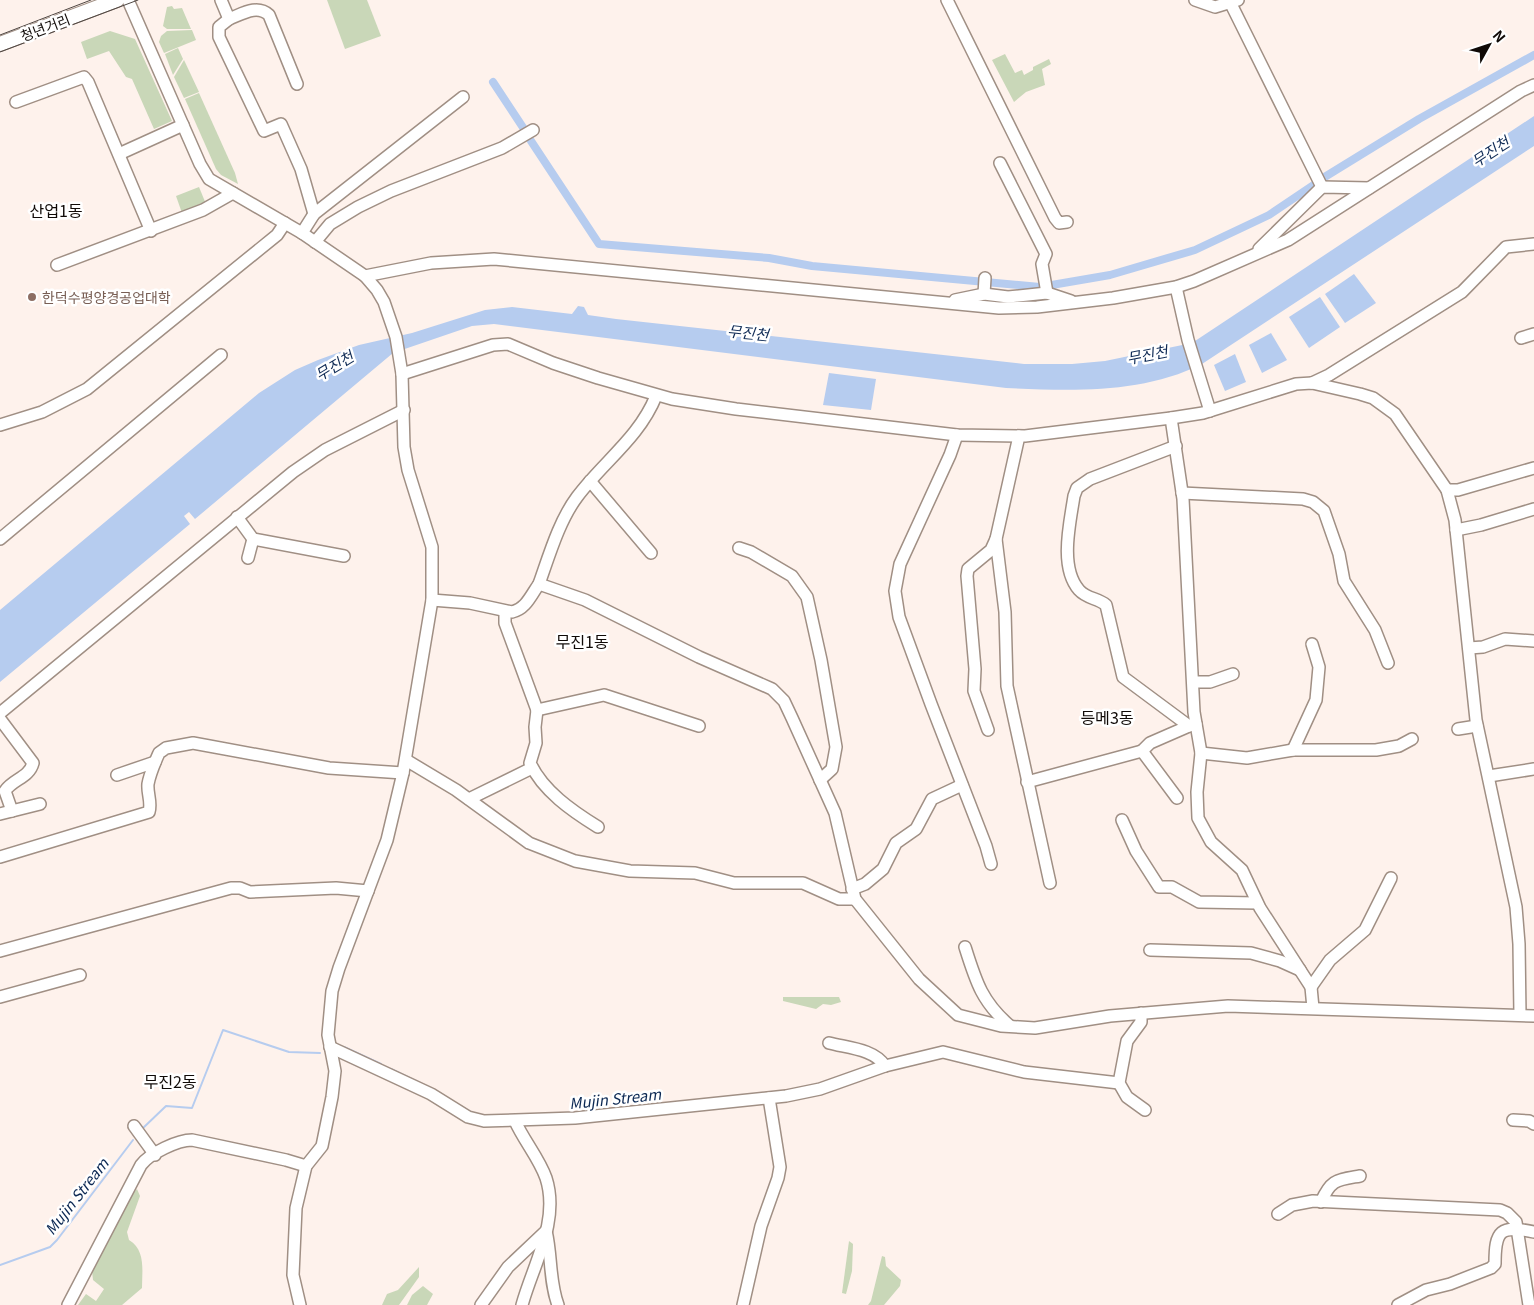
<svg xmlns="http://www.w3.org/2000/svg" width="1534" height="1305" viewBox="0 0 1534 1305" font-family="Georgia,'Noto Sans KR',serif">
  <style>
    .green { fill: #c9d7b8 }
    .water { fill: #b6ccef }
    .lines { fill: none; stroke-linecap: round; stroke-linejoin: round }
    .stream { stroke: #b6ccef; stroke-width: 2 }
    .canal { stroke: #b6ccef; stroke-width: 8 }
    .minor-casing { stroke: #a08f84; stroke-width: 14 }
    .major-casing { stroke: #a08f84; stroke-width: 16 }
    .minor { stroke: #fff; stroke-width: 11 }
    .major { stroke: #fff; stroke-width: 14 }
    .tram { stroke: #4e4642; stroke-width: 1 }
    .education-dot { fill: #8d6e63; stroke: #fff; stroke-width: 2 }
    .labels { text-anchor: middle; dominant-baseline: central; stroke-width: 5; stroke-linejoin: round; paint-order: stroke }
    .street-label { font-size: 14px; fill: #100a07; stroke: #fff }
    .education-label { font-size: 14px; fill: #785e54; stroke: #fff; text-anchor: start }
    .water-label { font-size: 15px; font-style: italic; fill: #0c2853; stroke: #fff }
    .quarter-label { font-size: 16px; fill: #100a07; stroke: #fff }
  </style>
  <rect width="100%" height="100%" fill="#fef2ec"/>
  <g class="green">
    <polygon points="327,0 367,0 381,36 345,49"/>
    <polygon points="172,6 174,9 182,8 191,29 167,29 163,26 167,7"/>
    <polygon points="192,30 196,40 164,53 159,42 161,36 167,31"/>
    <polygon points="110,31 135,39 172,121 154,129 132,79 126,77 109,51 87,59 81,42"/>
    <polygon points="178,48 183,59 173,75 165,54"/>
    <polygon points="1005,54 1015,73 1022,70 1024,75 1033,70 1033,67 1049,59 1051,64 1042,69 1045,85 1026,92 1014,102 992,60"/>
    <polygon points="184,60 199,92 184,98 174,77"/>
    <polygon points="199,93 235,173 238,184 221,175 216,169 185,99"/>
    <polygon points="199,187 206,204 182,213 176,196"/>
    <polygon points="783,997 839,997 841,1002 831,1005 823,1004 816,1009 783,1001"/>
    <path d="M137,1189l3,7 -13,36 2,8c17,10 13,31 13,48l-20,17h-44l8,-11 10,7 8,-12 -11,-9 -1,-9 36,-73z"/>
    <polygon points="849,1241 853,1244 852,1271 846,1294 842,1293"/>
    <polygon points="882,1256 885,1257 886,1266 901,1280 900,1286 884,1305 868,1305 871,1301"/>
    <polygon points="419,1267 419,1277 399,1305 382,1305 387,1294 398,1290"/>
    <polygon points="423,1286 433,1294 427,1305 407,1305 412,1295"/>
  </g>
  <g class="water">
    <path d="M1534,116v30l-332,218c-60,30 -130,27 -196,24l-512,-64 -22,2 -79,27 -198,166 -6,-7 -5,4 6,8 -190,158v-72l259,-217 36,-23 23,-10 41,-15 53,-12 73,-23 27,-3 60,7 6,-8 6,1 4,8 28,4 408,45h48l33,-3 87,-18z"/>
    <polygon points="1354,274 1376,303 1345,323 1325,294"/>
    <polygon points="1320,297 1340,327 1309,348 1289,317"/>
    <polygon points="1271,333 1287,360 1262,373 1249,345"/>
    <polygon points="1235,354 1246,382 1225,391 1214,365"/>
    <polygon points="829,373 876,379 871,410 823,405"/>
  </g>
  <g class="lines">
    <g class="stream">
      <polyline points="344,1047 381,1064"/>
      <polyline points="391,1069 424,1085"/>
      <polyline points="464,1108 471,1112"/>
      <polyline points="142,1129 166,1106 192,1108 223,1030 289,1052 320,1053"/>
      <polyline points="0,1265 50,1247 57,1240 133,1140"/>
    </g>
    <g class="canal">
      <polyline points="493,82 524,129"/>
      <polyline points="531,141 599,244 769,258 812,266 1040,287 1110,275 1195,250 1269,215 1315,184"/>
      <polyline points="1323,178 1419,119 1534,55"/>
    </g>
    <defs>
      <g id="minor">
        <polyline points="128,0 200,164 209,179 302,233 365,276 431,263 494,259 999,308 1037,307 1113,298 1176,287 1194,281 1288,240 1521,91 1534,85"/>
        <path d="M221,0l8,19c13,-5 28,-15 40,-4l28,69"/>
        <polyline points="947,0 1055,218 1059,223 1067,222"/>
        <polyline points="1195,0 1215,7 1238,0"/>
        <polyline points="1229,0 1322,187"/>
        <polyline points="229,19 219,27 219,37 264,131 281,124 301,169 314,214"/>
        <polyline points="16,102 84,77 88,82 151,231"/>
        <polyline points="119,154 183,125"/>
        <polyline points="1000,163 1046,254 1042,264 1047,293"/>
        <polyline points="302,233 314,214 463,97"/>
        <polyline points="315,242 330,224 358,207 391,191 502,148 533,130"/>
        <polyline points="1259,249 1322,187 1369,188"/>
        <polyline points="57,265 203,210 233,193"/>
        <polyline points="1176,287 1188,340 1210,411"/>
        <polyline points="984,294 985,278"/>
        <polyline points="955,300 984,294 1008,297 1047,293 1071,301"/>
        <polyline points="1521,338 1534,334"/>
        <polyline points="402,374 493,345 508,344 553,363 598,378 672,399 736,409 957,435 1025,436 1171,418 1203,413 1296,384 1312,383 1360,394 1373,398 1395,414 1447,490 1455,520 1476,720 1516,907 1519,944 1520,1015"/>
        <polyline points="1312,383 1329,375 1462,292 1506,247 1534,244"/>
        <polyline points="1171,418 1183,499 1194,712 1201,753 1197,792 1198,818 1211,842 1242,870 1260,908 1311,987 1313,1008"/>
        <polyline points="0,425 42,412 87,389 277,235 285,223"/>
        <polyline points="957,435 950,455 900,564 895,591 899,617 931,704 986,846 991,864"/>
        <path d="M1176,446l-86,33 -13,9 -3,8c-4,27 -15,71 5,94 8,9 19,8 27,15l17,72 66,49 7,-2"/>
        <polyline points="590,481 651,553"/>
        <polyline points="1447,490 1458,490 1534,468"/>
        <polyline points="1182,493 1303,499 1313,502 1324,511 1339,554 1344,581 1375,630 1388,663"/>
        <polyline points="237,517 253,539 344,556"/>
        <polyline points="1456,530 1481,525 1534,509"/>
        <polyline points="0,539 221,355"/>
        <polyline points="996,539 1005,612 1007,686 1050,883"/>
        <polyline points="739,548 751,552 792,576 807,597 821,660 836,747 832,769 820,780"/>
        <polyline points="248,558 253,539"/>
        <path d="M539,584c10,-28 20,-63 38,-87 26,-35 62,-59 79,-101"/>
        <path d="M432,600l38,3 42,9c14,-3 19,-17 27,-28l46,16 114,57 73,32 12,12 8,17 43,95 20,86 64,80 39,36 43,11 34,2 75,-12 118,-10 306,10"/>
        <polyline points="505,611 505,623 537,710 604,695 699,726"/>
        <polyline points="1469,648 1483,647 1505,639 1534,641"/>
        <polyline points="1193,682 1210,682 1233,674"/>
        <path d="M537,710l-2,17 1,16 -6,20c13,28 42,48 68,64"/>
        <polyline points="0,713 293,472 325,450 404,410"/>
        <path d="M0,719l33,44c-4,15 -20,16 -28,28l7,20"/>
        <polyline points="1458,729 1477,726"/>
        <polyline points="988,730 974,691 975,669 967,576 968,569 991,550 996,539 1019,436"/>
        <polyline points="1293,750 1316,700 1319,667 1312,644"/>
        <polyline points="1201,753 1247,758 1293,750 1376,750 1399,746 1412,739"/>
        <polyline points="406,760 456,790 529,843 575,861 630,871 695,873 734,883 803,883 839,899 855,899"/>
        <polyline points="117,775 155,762"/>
        <polyline points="1489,776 1534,769"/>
        <polyline points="1027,782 1142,751"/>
        <polyline points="1177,798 1142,751 1150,743 1189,726"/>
        <polyline points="469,799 532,768"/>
        <polyline points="0,814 40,804"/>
        <polyline points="1122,820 1136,851 1159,887 1172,887 1199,902 1257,903"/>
        <path d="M0,857l149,-45c3,-10 -2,-18 -1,-28 2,-11 7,-22 11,-31l7,-5 27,-5 136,25 74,5"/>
        <polyline points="852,889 865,884 883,869 896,843 916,829 932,799 962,785"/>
        <path d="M965,947c11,35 17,55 45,79"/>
        <polyline points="1150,950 1251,953 1280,961 1300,970"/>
        <polyline points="0,951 231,888 240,888 250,892 336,888 368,891"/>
        <polyline points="1311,987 1330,960 1365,930 1391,878"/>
        <polyline points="0,997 80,975"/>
        <polyline points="1141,1013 1141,1022 1127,1041 1119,1083 1127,1097 1145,1110"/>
        <path d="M829,1043c19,5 45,6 56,23"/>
        <polyline points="330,1047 431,1094 468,1117 484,1121 575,1118 786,1096 820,1089 885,1066 943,1052 1024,1072 1119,1083"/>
        <polyline points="1513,1120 1529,1121 1534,1124"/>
        <path d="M515,1121c9,20 24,37 31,57 14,43 -13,87 -24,127"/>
        <polyline points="134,1126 155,1155"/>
        <path d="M1321,1202c10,-23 16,-22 39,-26"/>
        <polyline points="1278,1214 1292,1205 1313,1201 1500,1210 1507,1213 1516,1222 1529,1305"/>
        <path d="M68,1305l73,-140c9,-12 37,-25 51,-25l94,20 20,6"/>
        <polyline points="300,1305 293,1275 296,1208 306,1166 322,1146 332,1097 335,1071 328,1035 332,991 339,968 387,840 403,773 432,600 432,547 408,470 404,447 402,374 396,337 384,302 377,290 365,276"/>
        <path d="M481,1305l27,-38 38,-36c6,25 3,50 12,74"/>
        <polyline points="743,1305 761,1226 778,1178 780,1167 769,1098"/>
        <path d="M1398,1305l28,-15 24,-6 41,-16 4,-4c0,-34 5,-39 39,-32"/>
      </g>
      <polyline id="major" points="0,44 117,0"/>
    </defs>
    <use href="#minor" class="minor-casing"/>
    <use href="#major" class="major-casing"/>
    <use href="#minor" class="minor"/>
    <use href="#major" class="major"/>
    <g class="tram">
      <polyline points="0,35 91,0"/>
      <polyline points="0,52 138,0"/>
    </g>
  </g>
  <circle class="education-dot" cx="32" cy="297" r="5"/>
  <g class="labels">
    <g class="street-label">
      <text transform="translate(45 27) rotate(-21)">청년거리</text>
    </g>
    <g class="education-label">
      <text x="42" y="297">한덕수평양경공업대학</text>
    </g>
    <g class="water-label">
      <text transform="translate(1490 151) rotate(-33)">무진천</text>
      <text transform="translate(748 332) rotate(6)">무진천</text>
      <text transform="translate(1147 354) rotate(-11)">무진천</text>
      <text transform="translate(334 365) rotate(-31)">무진천</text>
      <text transform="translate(615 1098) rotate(-6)">Mujin Stream</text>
      <text transform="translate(76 1196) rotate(-52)">Mujin Stream</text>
    </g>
    <g class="quarter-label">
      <text x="56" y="210">산업1동</text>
      <text x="582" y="641">무진1동</text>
      <text x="1107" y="717">등메3동</text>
      <text x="170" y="1081">무진2동</text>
    </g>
  </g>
  <g transform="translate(1489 45) rotate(50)" stroke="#ffffff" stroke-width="4" paint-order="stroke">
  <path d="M0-4L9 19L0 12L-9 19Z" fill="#100a07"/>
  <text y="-8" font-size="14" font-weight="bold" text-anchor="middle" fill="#100a07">N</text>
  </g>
</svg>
